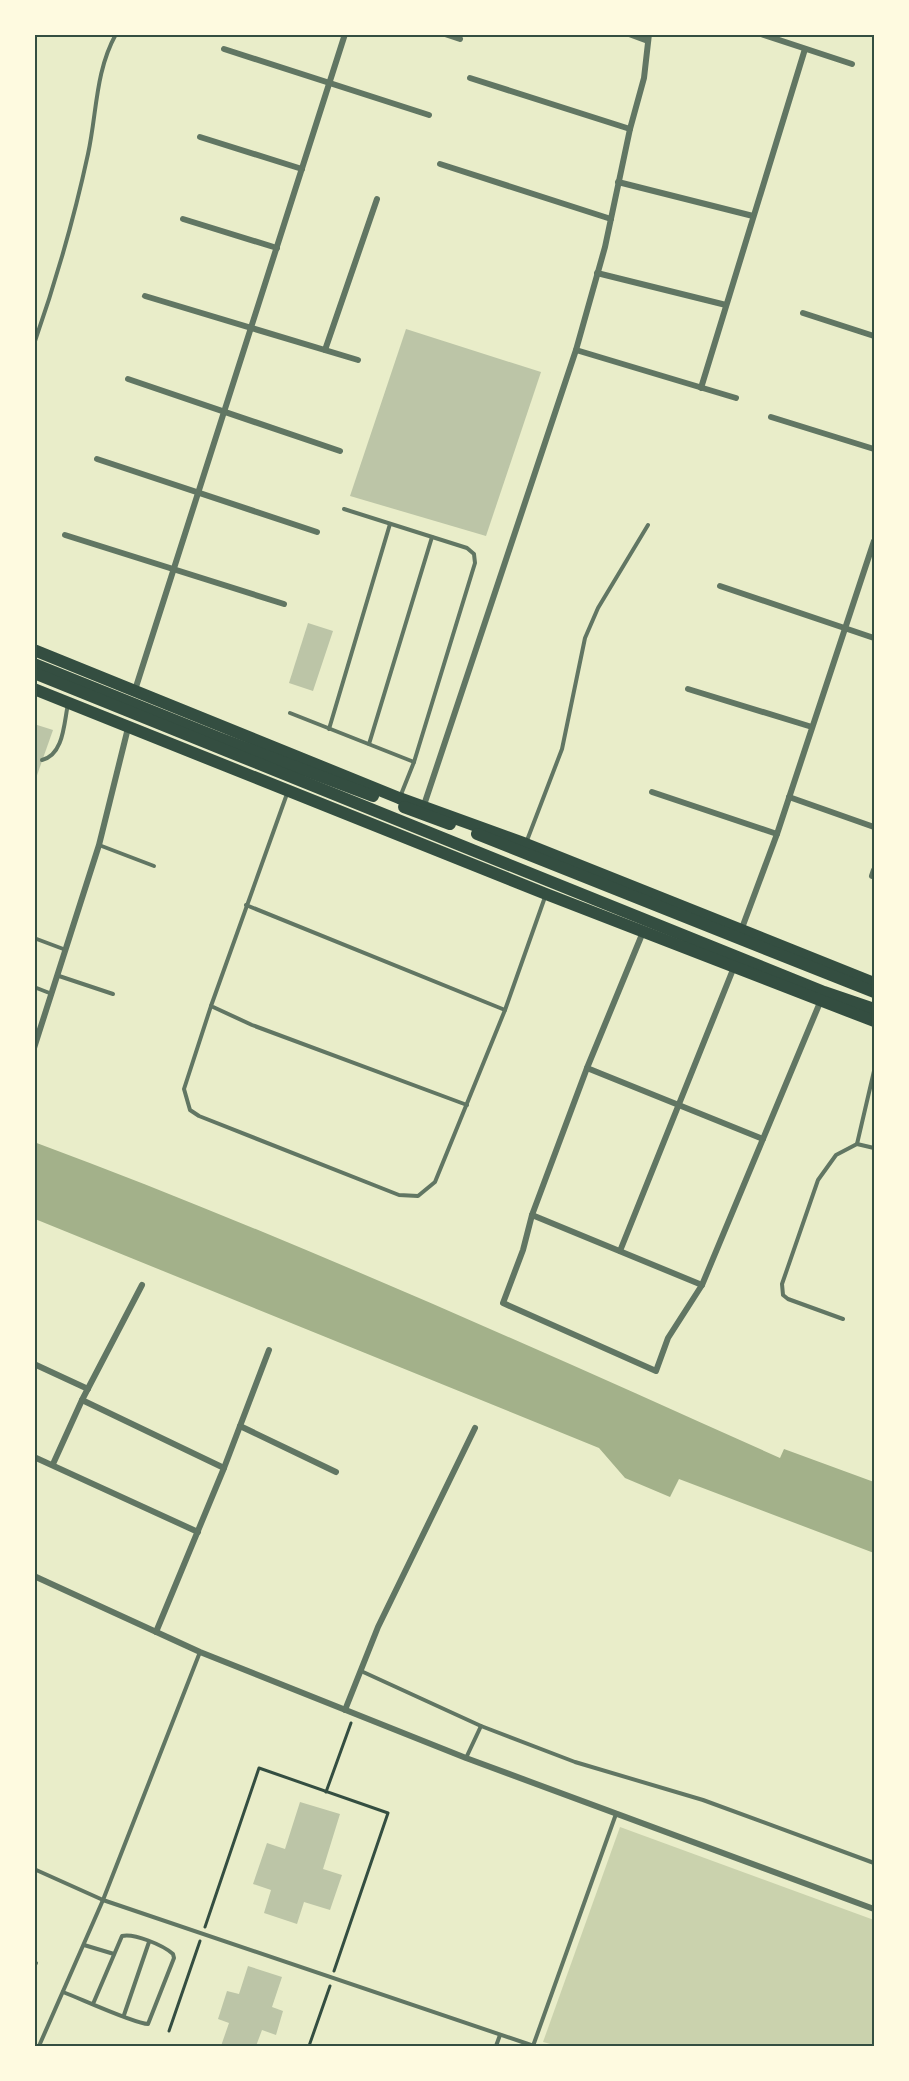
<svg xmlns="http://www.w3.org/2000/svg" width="909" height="2081" viewBox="0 0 909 2081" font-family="Jost,sans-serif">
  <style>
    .green { fill: #cad2ad }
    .water { fill: #a3b18a }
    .building { fill: #bcc5a7 }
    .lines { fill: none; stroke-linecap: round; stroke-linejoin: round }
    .path { stroke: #344e41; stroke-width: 3 }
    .service { stroke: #617663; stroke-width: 4 }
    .minor { stroke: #617663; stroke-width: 6 }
    .primary { stroke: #344e41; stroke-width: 12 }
    .neatline { fill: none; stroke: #344e41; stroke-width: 2 }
  </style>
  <rect width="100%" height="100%" fill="#e9edc9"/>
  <polygon class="green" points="620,1827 874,1920 874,2046 558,2046 543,2042"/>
  <path class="water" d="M34,1142c253,94 500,206 746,316l4,-9 90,33v71l-195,-74 -9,18 -45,-19 -26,-30 -564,-229z"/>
  <g class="building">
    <polygon points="406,329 541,372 486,536 350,496"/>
    <polygon points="308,623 333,631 313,691 289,683"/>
    <polygon points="34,724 53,730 35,781 34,781"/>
    <polygon points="300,1802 340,1814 323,1869 342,1875 330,1910 304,1902 297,1924 264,1913 271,1890 253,1884 267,1843 285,1849"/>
    <polygon points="248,1966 282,1977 272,2007 283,2011 276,2035 262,2030 256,2046 221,2046 229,2023 218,2019 227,1991 239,1994"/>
  </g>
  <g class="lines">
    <g class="path">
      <polyline points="326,1792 351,1723"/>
      <polyline points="205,1927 259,1768 388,1813 334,1971"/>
      <polyline points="169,2031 200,1941"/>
      <polyline points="309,2046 330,1986"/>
    </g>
    <g class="service">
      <path d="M34,344c22,-63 40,-125 54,-190 9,-41 7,-82 28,-120"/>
      <polyline points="344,509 467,548 474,554 475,563 414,762 400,797"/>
      <polyline points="290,713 414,762"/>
      <polyline points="329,729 390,524"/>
      <polyline points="369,744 432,537"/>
      <path d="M42,760c22,-5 22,-38 26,-56"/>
      <polyline points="288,791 211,1006 252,1025 467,1105"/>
      <polyline points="526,843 562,749 585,638 598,608 648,525"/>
      <polyline points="99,845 154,866"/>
      <polyline points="246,905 505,1010"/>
      <polyline points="34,938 66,950"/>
      <polyline points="59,976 113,994"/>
      <polyline points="34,987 52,994"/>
      <polyline points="211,1006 184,1089 190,1110 199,1116 399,1195 418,1196 435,1182 505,1010 545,897"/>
      <polyline points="874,1071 857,1144 874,1148"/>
      <polyline points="843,1319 788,1299 783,1295 782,1284 818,1180 836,1155 857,1144"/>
      <polyline points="361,1671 481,1726"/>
      <polyline points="466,1758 481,1726 575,1762 703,1800 874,1863"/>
      <polyline points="34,1869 103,1900 534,2046"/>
      <polyline points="84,1945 114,1954"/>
      <polyline points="34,1962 36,1963"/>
      <path d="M63,1992c16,6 72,32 85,32l26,-66 -1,-4c-10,-9 -39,-21 -51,-18l-29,68"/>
      <polyline points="124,2015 149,1942"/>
      <polyline points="39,2046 103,1900 200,1652"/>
      <polyline points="496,2046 500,2035"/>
      <polyline points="533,2046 616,1814"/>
    </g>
    <g class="minor">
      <polyline points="445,34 460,39"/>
      <polyline points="629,34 648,41"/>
      <polyline points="761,34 852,64"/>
      <polyline points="224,49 429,115"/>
      <polyline points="470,78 630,129"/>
      <polyline points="200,137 302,169"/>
      <polyline points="440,164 611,219"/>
      <polyline points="618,182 753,216"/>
      <polyline points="183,219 277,248"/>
      <polyline points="597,273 726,305"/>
      <polyline points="145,296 358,360"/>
      <polyline points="803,313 874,336"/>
      <polyline points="325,350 377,199"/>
      <polyline points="576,350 736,398"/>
      <polyline points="128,379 340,451"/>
      <polyline points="701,388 805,49"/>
      <polyline points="771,417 874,449"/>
      <polyline points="97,459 317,532"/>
      <polyline points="65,535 284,604"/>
      <polyline points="720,586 874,638"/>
      <polyline points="688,689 812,727"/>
      <polyline points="135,690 345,34"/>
      <polyline points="652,792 777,834"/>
      <polyline points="789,797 874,827"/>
      <polyline points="424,805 576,350 605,247 630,129 644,78 649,34"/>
      <polyline points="872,876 874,870"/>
      <polyline points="742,928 777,834 874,541"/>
      <polyline points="643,932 587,1068 532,1215 523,1250 503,1303 656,1371 668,1338 702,1285 821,1000"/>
      <polyline points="34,1048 99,845 128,728"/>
      <polyline points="587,1068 763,1139"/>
      <polyline points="532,1215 702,1285"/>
      <polyline points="620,1251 734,967"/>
      <polyline points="34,1364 88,1389"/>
      <polyline points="82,1400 224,1468"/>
      <polyline points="240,1426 336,1472"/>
      <polyline points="34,1457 198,1532"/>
      <polyline points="53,1464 82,1400 142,1285"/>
      <polyline points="34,1576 200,1652 466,1758 874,1909"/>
      <polyline points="156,1632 224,1468 269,1350"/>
      <polyline points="345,1710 378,1627 475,1428"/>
    </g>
    <g class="primary">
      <polyline points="34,650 399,798 526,844 874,983"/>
      <polyline points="34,664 219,738 373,796"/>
      <polyline points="34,673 824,992 874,1009"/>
      <polyline points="34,689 546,894 874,1021"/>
      <polyline points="404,807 450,824"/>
      <polyline points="477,834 874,992"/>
    </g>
  </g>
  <rect width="909" height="2081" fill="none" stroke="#fefae0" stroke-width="72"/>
  <rect x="36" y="36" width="837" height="2009" class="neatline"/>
</svg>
